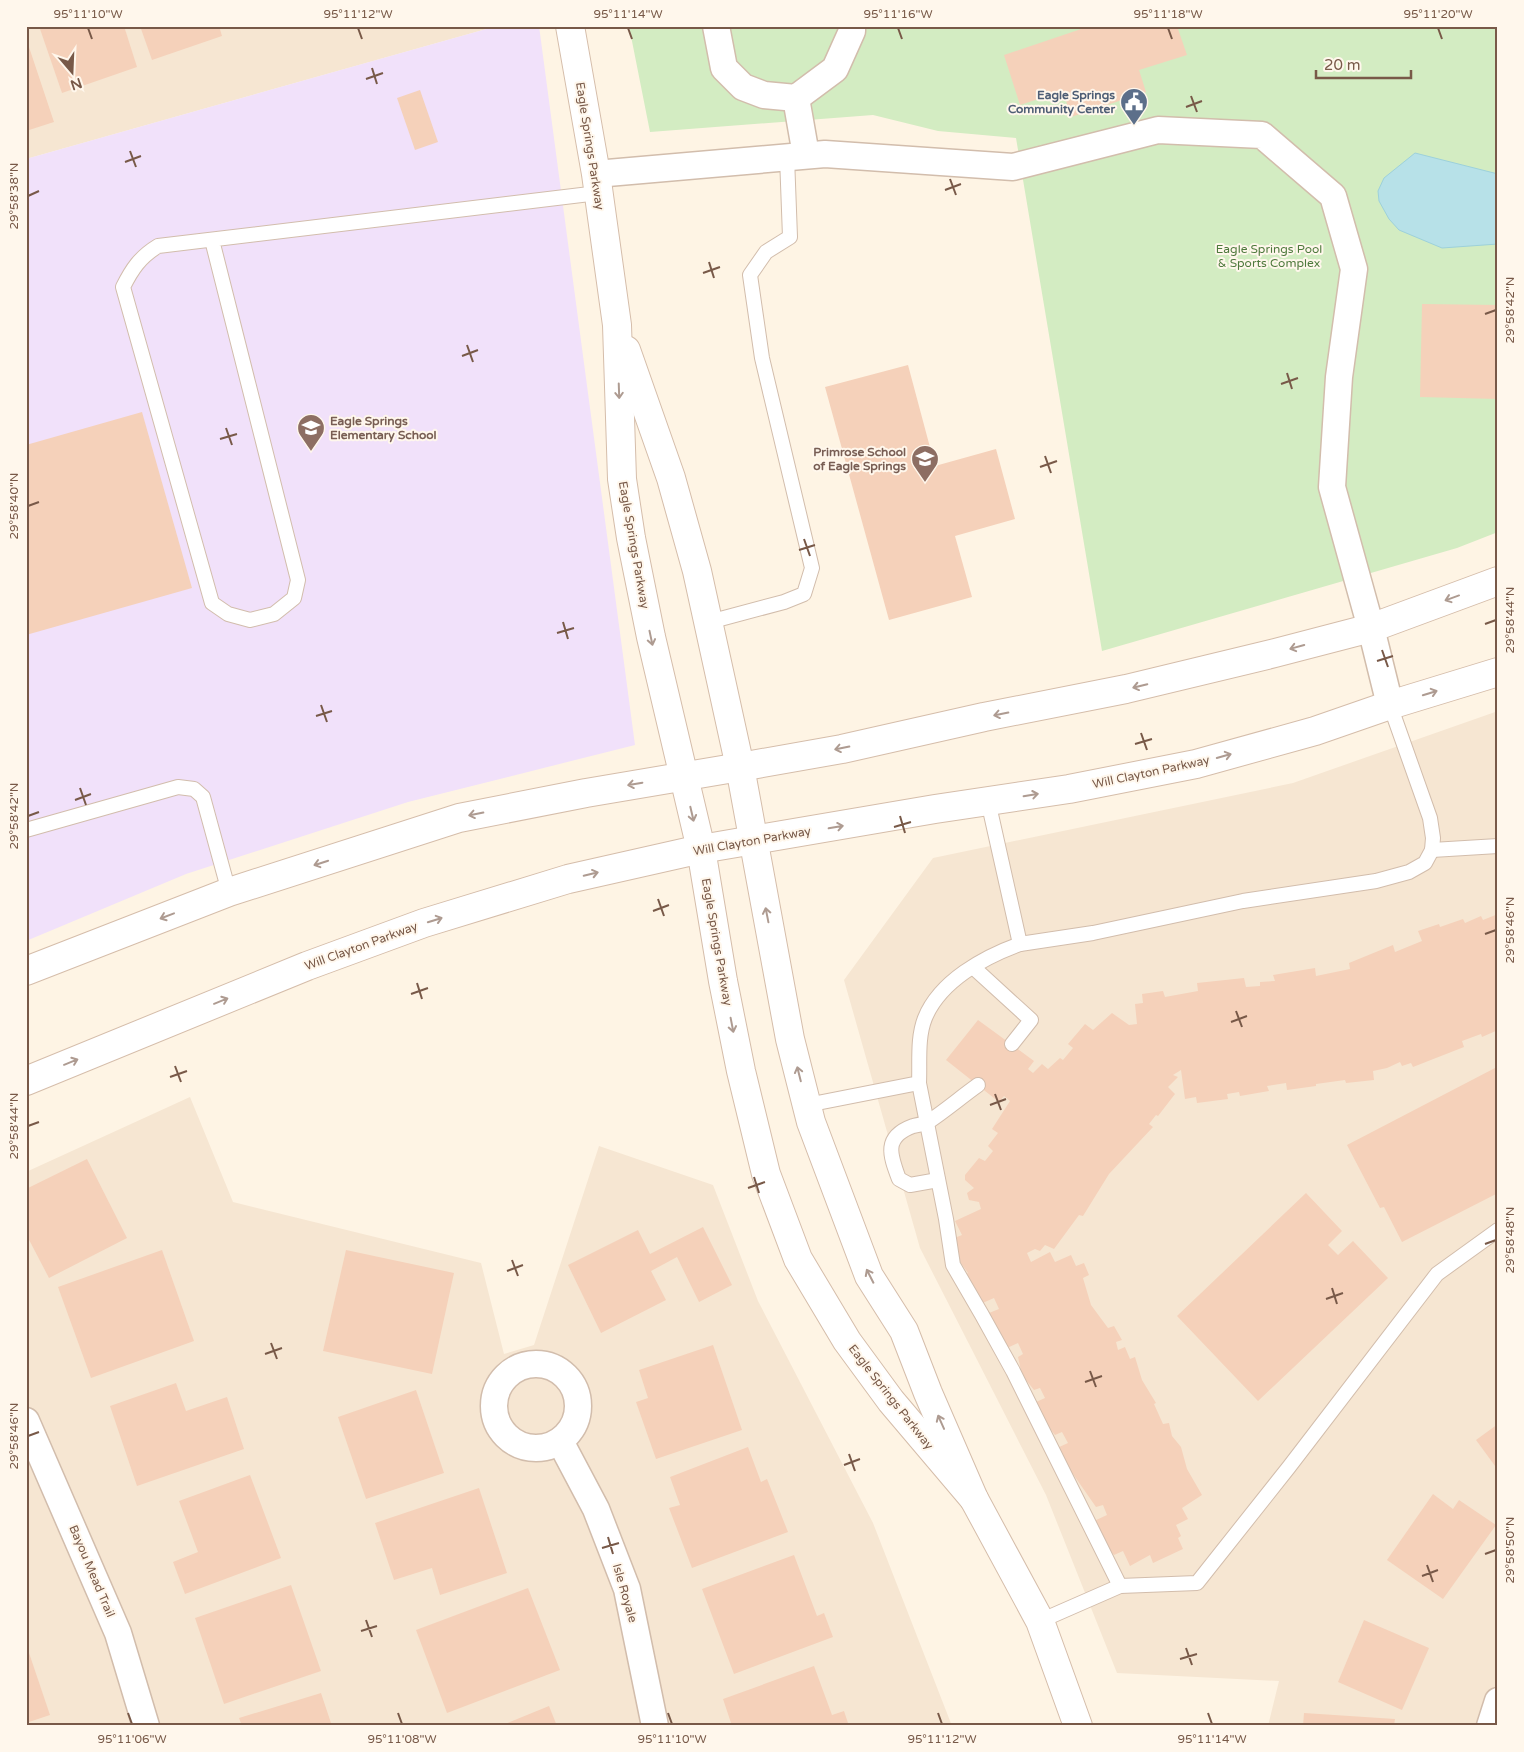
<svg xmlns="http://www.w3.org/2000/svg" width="1524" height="1752" viewBox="0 0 1524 1752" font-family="'Varela Round',sans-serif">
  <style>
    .residential { fill: #f6e6d2 }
    .education { fill: #f1e1fa }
    .green { fill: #d3ecc2 }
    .water { fill: #b7e1e8; stroke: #9dd1db }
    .building { fill: #f5d1ba }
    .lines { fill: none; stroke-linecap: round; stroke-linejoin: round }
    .lane-casing { stroke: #d2bdac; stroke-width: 16 }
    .street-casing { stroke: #d2bdac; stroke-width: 29 }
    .secondary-casing { stroke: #d5bdaa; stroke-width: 30 }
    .lane { stroke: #fff; stroke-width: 14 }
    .street { stroke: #fff; stroke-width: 26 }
    .secondary { stroke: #fff; stroke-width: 28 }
    .oneway { stroke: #ae9b91 }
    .ticks { fill: none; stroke: #785948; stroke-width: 2 }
    .labels { text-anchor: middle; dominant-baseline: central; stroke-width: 4; stroke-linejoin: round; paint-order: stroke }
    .service-label { font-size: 12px; font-weight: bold; fill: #4e5e75; stroke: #fff7ec; text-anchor: end }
    .street-label { font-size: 12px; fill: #785948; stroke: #fff7ec }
    .park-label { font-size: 12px; fill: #4e793c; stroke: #fff7ec }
    .education-label { font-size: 12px; font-weight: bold; fill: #785e54; stroke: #fff7ec; text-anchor: start }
    .neatline { fill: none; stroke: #785948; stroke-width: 2 }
    .ticks-label { font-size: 12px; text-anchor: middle; fill: #785948 }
  </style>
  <rect width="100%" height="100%" fill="#fef4e4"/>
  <g class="residential">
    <polygon points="26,26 497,26 26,159"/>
    <polygon points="1498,711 1498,1726 1268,1726 1279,1681 1117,1673 1046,1495 920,1248 844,980 933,858 1293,783"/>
    <polygon points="190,1097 233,1202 481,1263 504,1354 534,1345 599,1146 713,1185 758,1301 873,1523 952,1726 26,1726 26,1172"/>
  </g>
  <polygon class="education" points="497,26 539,26 635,745 408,802 186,874 26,941 26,159"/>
  <polygon class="green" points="629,26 1498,26 1498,532 1457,548 1102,651 1016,138 938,131 873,115 650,132"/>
  <polygon class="water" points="1415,153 1498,174 1498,244 1442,248 1399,230 1389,219 1379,201 1378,191 1384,178"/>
  <g class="building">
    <polygon points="39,26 124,26 137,67 62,93"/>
    <polygon points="140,26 219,26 222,36 152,60"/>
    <polygon points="1090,26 1177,26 1187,55 1139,70 1146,92 1071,117 1063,91 1020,105 1004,55"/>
    <polygon points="26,38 54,122 26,131"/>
    <polygon points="420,90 438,142 415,150 397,98"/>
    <polygon points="1422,304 1498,305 1498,399 1420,397"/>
    <polygon points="908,365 935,466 996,449 1015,519 955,536 972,597 889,620 825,387"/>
    <polygon points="142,412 192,588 26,635 26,445"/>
    <polygon points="1498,914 1498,1030 1482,1037 1481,1034 1462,1041 1464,1047 1413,1067 1411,1063 1402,1066 1400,1062 1387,1068 1373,1071 1374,1080 1346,1083 1345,1080 1316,1084 1316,1086 1287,1090 1286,1083 1267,1086 1269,1091 1240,1096 1239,1092 1227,1094 1228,1099 1197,1103 1196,1097 1185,1099 1181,1070 1173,1075 1178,1077 1168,1087 1175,1094 1158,1116 1156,1115 1149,1124 1153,1127 1109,1174 1083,1216 1079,1215 1054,1249 1045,1245 1040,1251 1035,1249 1027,1253 1031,1262 1050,1252 1055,1262 1071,1255 1076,1266 1084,1263 1089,1275 1083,1278 1091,1305 1108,1328 1114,1326 1122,1340 1116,1342 1118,1350 1125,1347 1130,1359 1135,1357 1142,1380 1156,1403 1154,1404 1163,1424 1169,1423 1172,1436 1181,1447 1187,1469 1202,1495 1182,1508 1188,1519 1176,1525 1181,1536 1178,1538 1183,1549 1153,1563 1150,1555 1130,1566 1123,1551 1114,1555 1101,1539 1094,1521 1107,1515 1103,1505 1096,1507 1073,1474 1071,1475 1057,1448 1068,1443 1062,1432 1055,1435 1044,1421 1036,1402 1045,1398 1040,1388 1034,1390 1022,1375 1018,1357 1023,1354 1018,1343 1007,1348 989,1313 999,1309 994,1298 978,1305 963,1276 968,1273 958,1259 952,1239 962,1235 955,1221 981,1209 979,1202 969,1200 967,1193 974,1188 965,1180 965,1175 979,1158 985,1161 993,1151 988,1146 998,1133 992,1129 1010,1101 1004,1096 999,1102 946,1060 978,1020 1034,1061 1028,1069 1033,1073 1042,1064 1048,1069 1060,1058 1063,1060 1073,1048 1068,1044 1085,1024 1093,1030 1112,1013 1129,1025 1137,1024 1135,1004 1143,1003 1142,994 1163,991 1165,997 1198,991 1197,983 1244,978 1246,987 1260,986 1260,982 1275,981 1273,975 1315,968 1316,976 1350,969 1349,963 1393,945 1395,952 1422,941 1418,931 1439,924 1440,927 1463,919 1465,923 1481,916 1483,920"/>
    <polygon points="1495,1068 1498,1075 1498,1193 1402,1242 1384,1207 1380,1208 1347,1145"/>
    <polygon points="87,1159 127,1238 49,1278 26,1234 26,1189"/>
    <polygon points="1306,1193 1342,1231 1328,1245 1338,1255 1353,1241 1388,1278 1258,1401 1177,1316"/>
    <polygon points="703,1227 732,1285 699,1302 677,1257 651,1271 666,1300 601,1333 568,1265 638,1230 650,1254"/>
    <polygon points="162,1250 194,1341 91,1378 58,1287"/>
    <polygon points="346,1250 454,1273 432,1374 323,1351"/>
    <polygon points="713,1345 742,1430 656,1459 636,1402 648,1398 639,1370"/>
    <polygon points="176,1383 186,1411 227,1397 244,1449 137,1486 110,1406"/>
    <polygon points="416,1390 444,1473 366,1499 338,1417"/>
    <polygon points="1498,1424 1498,1470 1476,1440"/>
    <polygon points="748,1447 761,1482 767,1479 788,1532 692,1568 669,1508 680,1505 670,1477"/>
    <polygon points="250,1475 281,1558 185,1594 173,1562 198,1552 179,1501"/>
    <polygon points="479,1488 507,1573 440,1595 432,1568 394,1580 375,1523"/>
    <polygon points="1433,1494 1453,1509 1459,1500 1496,1525 1443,1599 1387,1560"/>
    <polygon points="794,1555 817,1616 824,1613 833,1637 734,1674 702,1589"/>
    <polygon points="291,1585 321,1671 224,1704 195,1618"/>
    <polygon points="528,1588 560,1670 447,1713 416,1630"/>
    <polygon points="1364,1620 1429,1648 1402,1710 1338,1682"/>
    <polygon points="26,1644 50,1715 26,1723"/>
    <polygon points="814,1666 832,1715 844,1711 849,1726 732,1726 723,1699"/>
    <polygon points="321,1693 332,1726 242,1726 239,1718"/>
    <polygon points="549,1706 557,1726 500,1726"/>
    <polygon points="1304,1713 1395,1719 1394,1726 1303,1726"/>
  </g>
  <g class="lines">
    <defs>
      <g id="lane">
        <path d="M212,240l86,340 -4,18 -20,16 -24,6 -22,-6 -16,-11 -89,-316c9,-18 17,-30 35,-41l440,-53"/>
        <polyline points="709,622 784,602 804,594 812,568 762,358 750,275 766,252 790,237 787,157"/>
        <polyline points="988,801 1020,944 1093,933 1243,901 1376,881 1409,872 1425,863 1432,850 1433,838 1430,818 1390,705"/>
        <polyline points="26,830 178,787 194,789 203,797 229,892"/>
        <polyline points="1432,850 1498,846"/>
        <polyline points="973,967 1031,1020 1012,1044"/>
        <polyline points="919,1083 946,1219 953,1265 982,1315 1013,1371 1120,1586"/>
        <path d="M807,1105l112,-22c1,-21 -2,-45 6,-65 15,-37 59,-61 95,-74"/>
        <path d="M938,1180l-28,5 -11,-6c-9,-24 -16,-42 14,-53 5,-1 11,-2 15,-4 17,-11 33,-25 50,-37"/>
        <polyline points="1040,1621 1120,1586 1197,1583 1289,1467 1437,1274 1498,1230"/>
      </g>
      <g id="street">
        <polyline points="716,26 724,68 743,87 764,95 796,98 835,69 852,31 852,26"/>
        <polyline points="796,98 806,155"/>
        <polyline points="596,174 825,154 1013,167 1158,130 1262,135 1333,196 1354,269 1339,377 1332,487 1371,628 1390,705"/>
        <circle cx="536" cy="1406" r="42"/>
        <polyline points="26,1421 118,1633 146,1726"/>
        <polyline points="560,1441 596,1509 627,1589 655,1726"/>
        <polyline points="1490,1726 1498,1701"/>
      </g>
      <g id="secondary">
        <polyline points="570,26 596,174 617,325 622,479 631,538 651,637 701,849 723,981 741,1071 766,1174 798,1259 847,1341 891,1401 974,1499"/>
        <polyline points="626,350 671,478 697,571 740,767 790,1039 811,1122 869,1276 904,1331 928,1393 974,1499 1040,1621 1078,1726"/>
        <polyline points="26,971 229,892 459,818 586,793 740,767 842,749 984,717 1126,689 1275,653 1371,628 1498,581"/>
        <polyline points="26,1081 307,966 424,923 568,879 701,849 935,809 1069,789 1196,764 1315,731 1390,705 1498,672"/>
      </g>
    </defs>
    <use href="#lane" class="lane-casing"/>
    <use href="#street" class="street-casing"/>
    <use href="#secondary" class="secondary-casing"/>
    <use href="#lane" class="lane"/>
    <use href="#street" class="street"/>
    <use href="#secondary" class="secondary"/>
  </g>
  <defs><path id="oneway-shaft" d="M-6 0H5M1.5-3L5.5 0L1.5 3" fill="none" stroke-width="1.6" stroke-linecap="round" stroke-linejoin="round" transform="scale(1.25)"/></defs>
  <g class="oneway">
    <use href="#oneway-shaft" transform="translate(619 391) rotate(88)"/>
    <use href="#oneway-shaft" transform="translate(1452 598) rotate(160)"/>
    <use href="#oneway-shaft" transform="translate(651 638) rotate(78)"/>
    <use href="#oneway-shaft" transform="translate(1297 647) rotate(165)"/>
    <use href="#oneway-shaft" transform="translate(1140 686) rotate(167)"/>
    <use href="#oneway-shaft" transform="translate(1430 693) rotate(-17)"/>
    <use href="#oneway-shaft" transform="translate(1001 714) rotate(169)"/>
    <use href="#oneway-shaft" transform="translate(842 748) rotate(169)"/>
    <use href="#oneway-shaft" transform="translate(1224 756) rotate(-16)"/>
    <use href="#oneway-shaft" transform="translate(635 784) rotate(170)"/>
    <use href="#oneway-shaft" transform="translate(1031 795) rotate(-9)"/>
    <use href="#oneway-shaft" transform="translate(476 814) rotate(169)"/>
    <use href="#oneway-shaft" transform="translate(692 814) rotate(77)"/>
    <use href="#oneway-shaft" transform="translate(836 827) rotate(-10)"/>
    <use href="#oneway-shaft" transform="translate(321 863) rotate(162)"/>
    <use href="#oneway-shaft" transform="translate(591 874) rotate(-13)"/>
    <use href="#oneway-shaft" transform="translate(767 915) rotate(-101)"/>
    <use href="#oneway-shaft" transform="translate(167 916) rotate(159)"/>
    <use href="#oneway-shaft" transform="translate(435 920) rotate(-17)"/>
    <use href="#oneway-shaft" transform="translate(221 1001) rotate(-22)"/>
    <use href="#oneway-shaft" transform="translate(732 1025) rotate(79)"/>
    <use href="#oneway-shaft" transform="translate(71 1062) rotate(-22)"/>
    <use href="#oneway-shaft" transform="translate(799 1074) rotate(-104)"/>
    <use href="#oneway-shaft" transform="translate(870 1276) rotate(-117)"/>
    <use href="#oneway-shaft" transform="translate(941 1422) rotate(-114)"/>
  </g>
  <path class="ticks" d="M88,28l4,11M358,28l4,11M628,28l4,11M898,28l4,11M1168,28l4,11M1438,28l4,11M372,68l5,16M366,79l17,-6M1191,96l6,16M1186,107l16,-6M130,151l6,16M125,162l16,-6M950,179l6,16M945,190l16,-6M28,196l11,-5M709,262l5,16M703,273l17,-6M1485,314l11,-4M467,345l6,17M462,356l16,-6M1287,373l5,16M1281,384l17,-6M226,428l6,17M220,439l17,-5M1045,456l6,17M1040,467l17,-6M28,506l11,-4M804,539l6,17M799,550l16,-5M563,622l5,17M1485,624l11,-4M557,633l17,-5M1382,650l6,17M1377,661l16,-5M321,705l6,17M316,716l16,-5M1141,733l6,17M1135,744l17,-5M80,788l6,17M75,800l16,-6M28,816l11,-4M900,816l5,17M894,827l17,-5M658,899l6,17M653,911l16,-6M1485,934l11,-4M417,983l5,16M411,994l17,-6M1236,1011l6,16M1231,1022l16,-6M175,1066l6,16M170,1077l17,-6M995,1094l6,16M990,1105l16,-6M28,1126l11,-4M754,1177l5,16M748,1188l17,-6M1485,1244l11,-4M512,1260l6,16M507,1271l16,-6M1332,1288l5,16M1326,1299l17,-6M271,1343l6,16M265,1354l17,-6M1090,1371l6,16M1085,1382l17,-6M28,1436l11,-4M849,1454l6,17M844,1465l16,-6M608,1537l5,17M602,1548l17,-5M1485,1554l11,-4M1427,1565l6,17M1422,1576l16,-6M366,1620l6,17M361,1631l16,-5M1186,1648l6,17M1180,1659l17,-5M128,1713l4,11M398,1713l4,11M668,1713l4,11M938,1713l4,11M1208,1713l4,11"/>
  <defs>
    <symbol id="civic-pin" viewBox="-11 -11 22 30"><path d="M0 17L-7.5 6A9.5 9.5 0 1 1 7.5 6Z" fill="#5c6f8a" stroke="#fff7ec"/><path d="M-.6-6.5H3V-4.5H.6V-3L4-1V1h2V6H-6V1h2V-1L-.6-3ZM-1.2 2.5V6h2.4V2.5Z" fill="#fff"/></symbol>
    <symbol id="school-pin" viewBox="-11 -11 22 30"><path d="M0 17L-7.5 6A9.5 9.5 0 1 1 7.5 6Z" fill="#8d6e63" stroke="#fff7ec"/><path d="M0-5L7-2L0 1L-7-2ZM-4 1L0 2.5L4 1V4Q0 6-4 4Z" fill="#fff"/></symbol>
  </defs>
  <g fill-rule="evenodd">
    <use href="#civic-pin" x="1118" y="86" width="32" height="43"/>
    <use href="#school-pin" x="295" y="412" width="32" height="43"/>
    <use href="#school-pin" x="909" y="443" width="32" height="43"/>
  </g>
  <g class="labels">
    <g class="service-label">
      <text x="1115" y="95">Eagle Springs<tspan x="1115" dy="14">Community Center</tspan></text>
    </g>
    <g class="street-label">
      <text transform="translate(590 146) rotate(81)">Eagle Springs Parkway</text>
      <text transform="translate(634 545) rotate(80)">Eagle Springs Parkway</text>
      <text transform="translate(1151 772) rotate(-12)">Will Clayton Parkway</text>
      <text transform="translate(752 841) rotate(-10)">Will Clayton Parkway</text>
      <text transform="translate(717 942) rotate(80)">Eagle Springs Parkway</text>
      <text transform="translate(361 946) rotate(-20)">Will Clayton Parkway</text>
      <text transform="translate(891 1397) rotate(52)">Eagle Springs Parkway</text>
      <text transform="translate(92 1571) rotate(67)">Bayou Mead Trail</text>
      <text transform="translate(625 1593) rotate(74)">Isle Royale</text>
    </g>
    <g class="park-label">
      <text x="1269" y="249">Eagle Springs Pool<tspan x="1269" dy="14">&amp; Sports Complex</tspan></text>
    </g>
    <g class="education-label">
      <text x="330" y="421">Eagle Springs<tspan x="330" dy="14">Elementary School</tspan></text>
      <text x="906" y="452" text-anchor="end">Primrose School<tspan x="906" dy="14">of Eagle Springs</tspan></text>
    </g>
  </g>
  <rect width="1524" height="1752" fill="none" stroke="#fff7ec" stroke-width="55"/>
  <g transform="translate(72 72) rotate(161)" stroke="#fff7ec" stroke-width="4" paint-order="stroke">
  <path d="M0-4L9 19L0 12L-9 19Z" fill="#785948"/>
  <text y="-8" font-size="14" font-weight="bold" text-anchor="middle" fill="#785948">N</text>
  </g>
  <path d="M1316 70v8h95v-8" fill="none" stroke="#785948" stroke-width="2.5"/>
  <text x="1324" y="70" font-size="15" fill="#785948" stroke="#fff7ec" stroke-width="4" paint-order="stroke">20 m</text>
  <rect x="28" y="28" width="1468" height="1696" class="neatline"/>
  <g class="ticks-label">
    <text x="88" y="18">95°11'10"W</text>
    <text x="358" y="18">95°11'12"W</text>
    <text x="628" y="18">95°11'14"W</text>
    <text x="898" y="18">95°11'16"W</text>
    <text x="1168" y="18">95°11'18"W</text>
    <text x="1438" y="18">95°11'20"W</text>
    <text transform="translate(14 196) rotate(-90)" y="4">29°58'38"N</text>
    <text transform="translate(1510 310) rotate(-90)" y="4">29°58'42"N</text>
    <text transform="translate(14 506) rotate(-90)" y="4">29°58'40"N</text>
    <text transform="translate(1510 620) rotate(-90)" y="4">29°58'44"N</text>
    <text transform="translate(14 816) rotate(-90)" y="4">29°58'42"N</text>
    <text transform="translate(1510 930) rotate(-90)" y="4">29°58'46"N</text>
    <text transform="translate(14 1126) rotate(-90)" y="4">29°58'44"N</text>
    <text transform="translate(1510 1240) rotate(-90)" y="4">29°58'48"N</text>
    <text transform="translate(14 1436) rotate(-90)" y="4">29°58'46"N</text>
    <text transform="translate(1510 1550) rotate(-90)" y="4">29°58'50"N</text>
    <text x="132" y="1743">95°11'06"W</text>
    <text x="402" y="1743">95°11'08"W</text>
    <text x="672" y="1743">95°11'10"W</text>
    <text x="942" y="1743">95°11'12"W</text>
    <text x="1212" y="1743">95°11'14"W</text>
  </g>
</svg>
